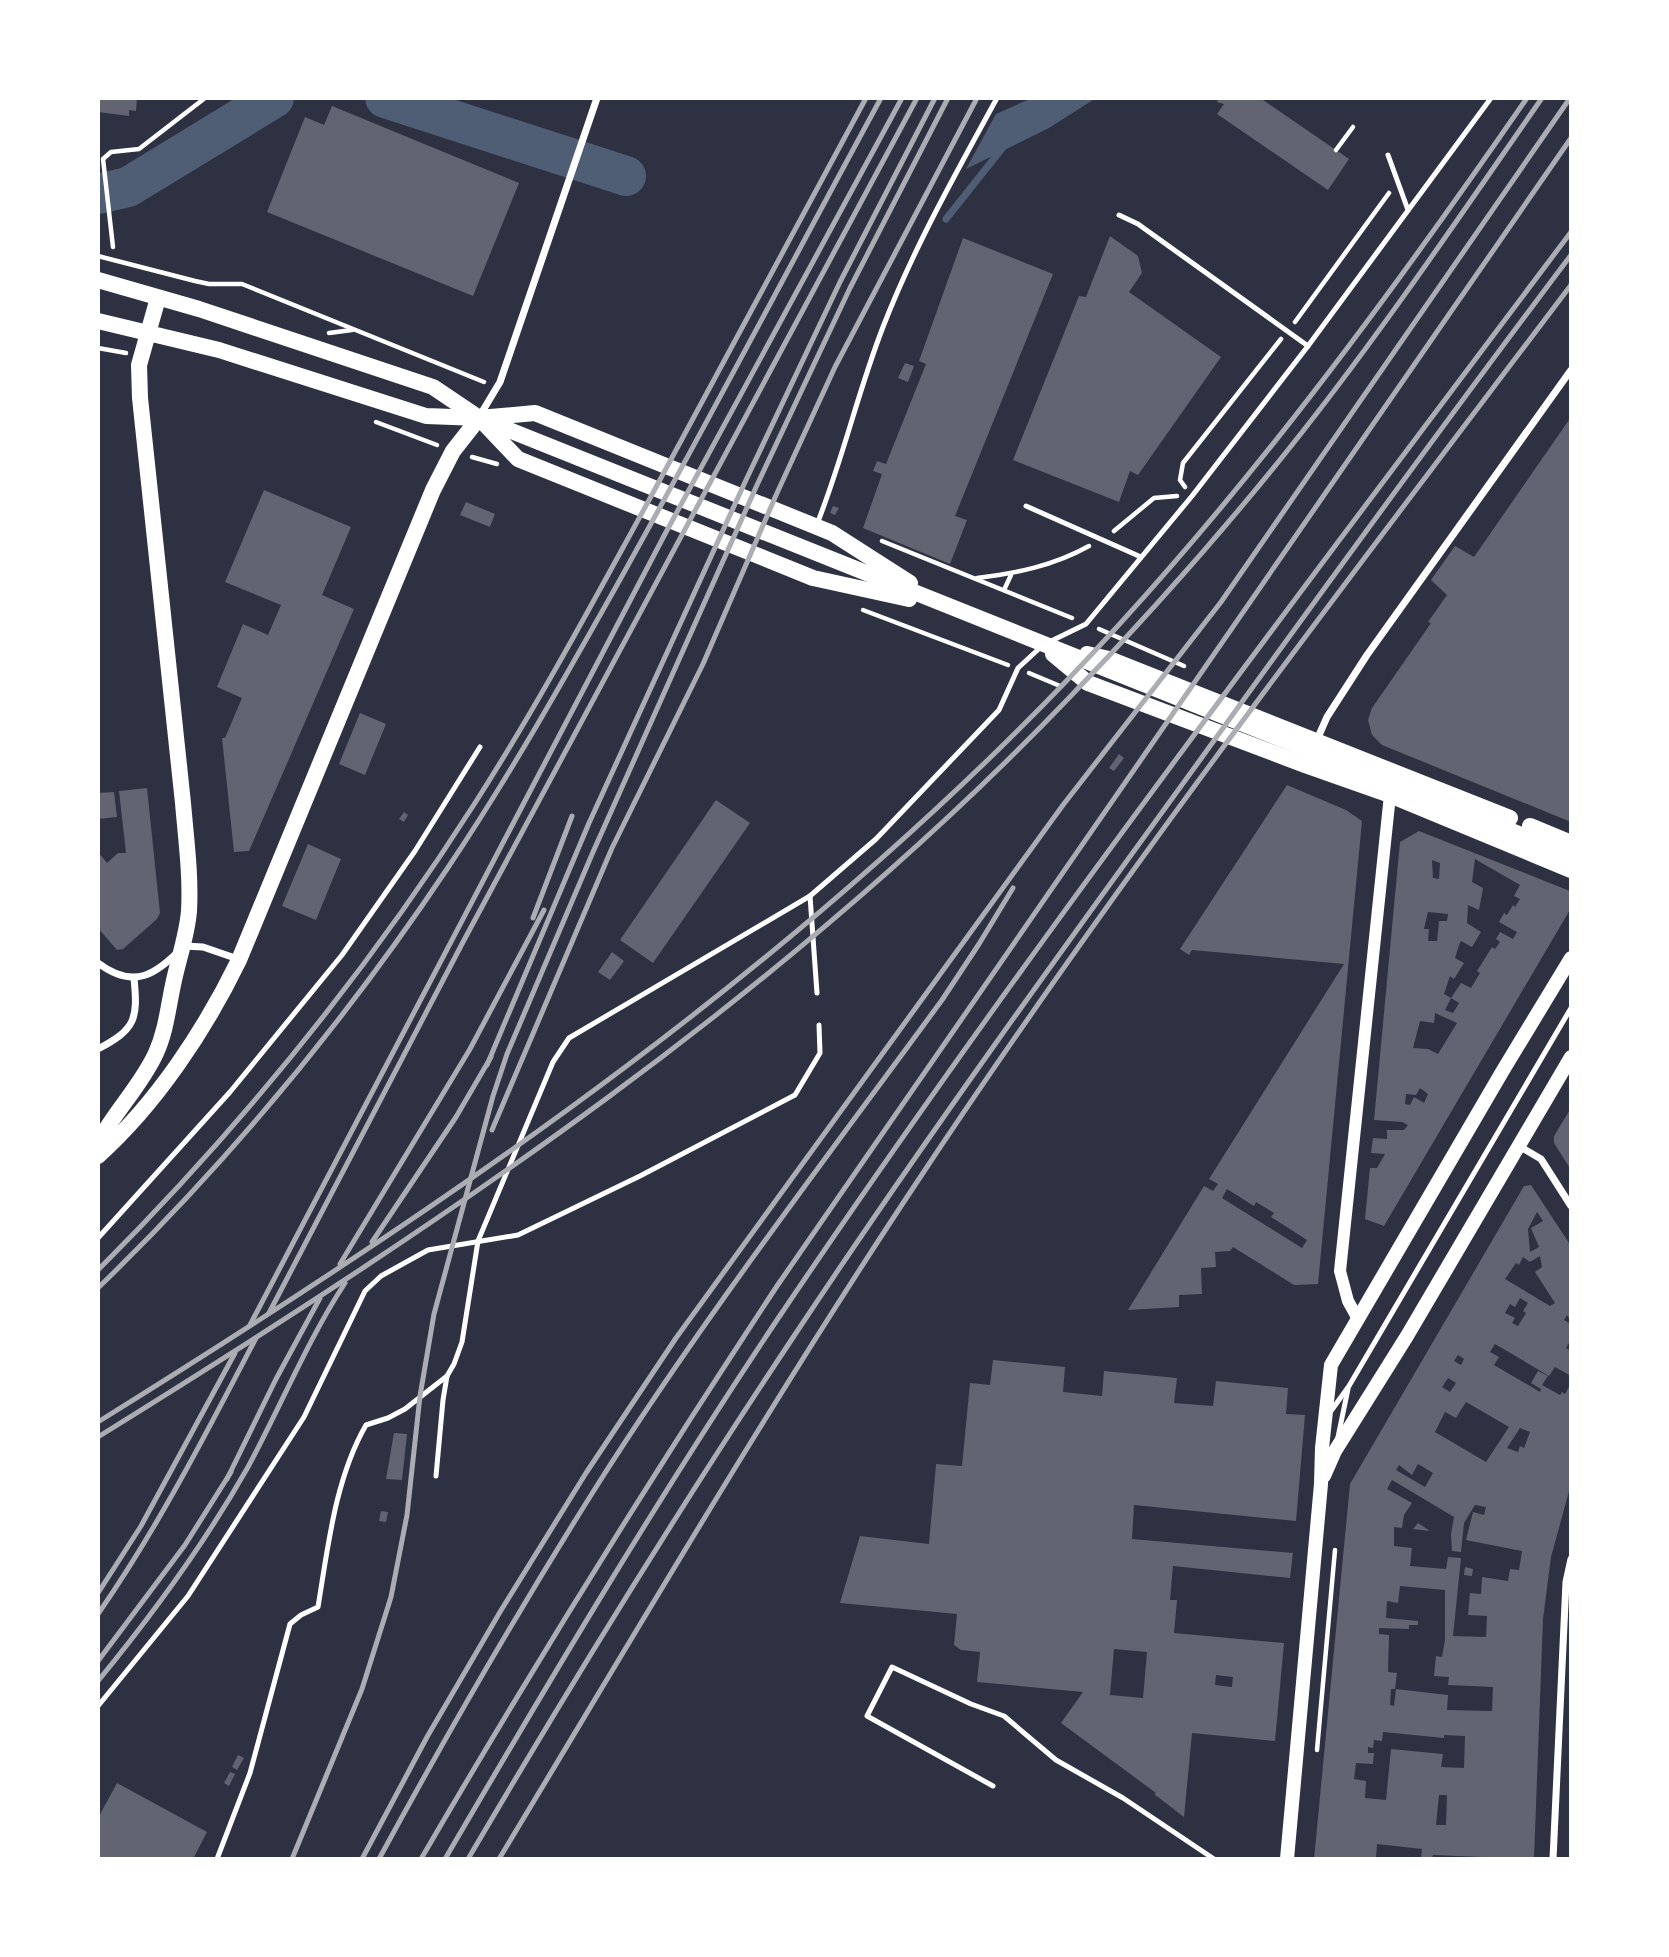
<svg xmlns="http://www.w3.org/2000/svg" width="1669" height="1957" viewBox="0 0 1669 1957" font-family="Rubik,sans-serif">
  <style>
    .water { fill: #4f5d75 }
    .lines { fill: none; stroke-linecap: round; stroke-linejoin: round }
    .stream { stroke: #4f5d75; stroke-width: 7 }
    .river { stroke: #4f5d75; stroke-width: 40 }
    .building { fill: #626471; fill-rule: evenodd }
    .path { stroke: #fff; stroke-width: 4.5 }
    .service { stroke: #fff; stroke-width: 5 }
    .minor { stroke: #fff; stroke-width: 7 }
    .tertiary { stroke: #fff; stroke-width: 12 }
    .secondary { stroke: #fff; stroke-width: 14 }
    .primary { stroke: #fff; stroke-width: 16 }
    .rail { stroke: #abadb3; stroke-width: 5 }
  </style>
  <rect width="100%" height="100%" fill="#2d3142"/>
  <polygon class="water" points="1032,98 1096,98 1049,128 966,169 996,114"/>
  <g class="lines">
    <polyline class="stream" points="946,219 1004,146"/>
    <g class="river">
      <polyline points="385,98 626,176"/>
      <polyline points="98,194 128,187 274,98"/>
    </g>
  </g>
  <g class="building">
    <polygon points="98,98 137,98 136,111 129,110 129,116 98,112"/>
    <polygon points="1219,98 1260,98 1349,159 1328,190 1217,114 1224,104 1217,102"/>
    <polygon points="332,106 519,183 473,296 267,212 305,117 324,125"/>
    <polygon points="1110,236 1138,256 1142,273 1129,292 1221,357 1138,475 1130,471 1119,502 1013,460 1079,296 1086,297"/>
    <polygon points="963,238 1053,274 955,516 967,520 950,564 863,528 882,474 873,471 877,461 886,464 926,364 919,361"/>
    <polygon points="905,363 914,366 908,382 898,378"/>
    <polygon points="1571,417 1571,822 1382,745 1372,735 1368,720 1372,708 1431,623 1428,622 1447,595 1431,580 1455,546 1474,557"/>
    <polygon points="264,490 351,527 322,595 354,609 249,851 234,852 222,738 225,738 242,698 217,687 243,624 268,635 281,605 225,582"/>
    <polygon points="466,502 495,514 490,527 460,515"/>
    <polygon points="833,506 839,508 835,515 830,513"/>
    <polygon points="360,713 386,724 365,775 339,764"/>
    <polygon points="1119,754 1124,758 1114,771 1109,768"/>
    <path d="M1287,785l59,25 16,11 -44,463 -24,1 -61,-38 -3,4 -15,1 1,15 -15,1 1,26 -23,1v12l-51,3 76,-124 9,5 5,-7 -9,-5 135,-215 -152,-14 -3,5 -9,-6zM1227,1189l27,17 2,-4 18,11 -3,4 36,23 -5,8 -80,-50z"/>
    <polygon points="147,788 160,913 157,919 123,949 117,950 98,928 98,852 107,863 118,853 126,853 119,791"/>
    <polygon points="114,792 117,817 98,819 98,793"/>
    <polygon points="716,800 750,823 653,963 620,940"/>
    <polygon points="404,812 408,815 404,822 399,819"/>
    <path d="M1419,831l151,60 1,17 -187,318 -19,-7 5,-51h7l8,-14 -14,-1 2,-15 14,1v-9h17l4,-5 -6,-3 -28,-2 26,-278zM1475,859l45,26 -6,11 6,3 -5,8 -2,-2 -6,10 -3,-2 -5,9 18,10 -4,7 -13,-7 -4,7 4,3 -5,7 -3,-2 -15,24 3,2 -9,15 -10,-5 -10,15 8,5 -6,10 -8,-3 6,-12 -7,-4 6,-18 4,3 10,-16 -9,-5 4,-13 2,-4 11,6 9,-15 -14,-9 1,-18 11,5 4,-22 -11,-6zM1432,860l8,3 -1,16 -6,-1zM1428,912l20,2 -1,7h-8l-2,20h-9l1,-12h-5zM1435,1013l22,10 -19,31 -10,-5 -15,-1 7,-27 14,2zM1420,1088l8,6 -4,9 -10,-6 -4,8 -5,-1 1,-10 10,1z"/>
    <polygon points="308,844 341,859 316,920 282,906"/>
    <polygon points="612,952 624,961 610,980 598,972"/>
    <polygon points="1571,1108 1571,1170 1554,1143 1554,1136"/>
    <path d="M1531,1185l40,61v71l-2,1 -2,-3 -3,5 7,4v15l-5,9 5,3v25l-16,-9 -6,9 -54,-32 -5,8 9,5 -5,8 46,27 1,-3 -10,-6 7,-12 10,5 -6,9 18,10 2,-3 3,2 6,-11v101l-20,73 -8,62 -9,240 -101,-4 -1,4h-11l1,-10 -45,-5 -1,15h-62l36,-375 174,-298zM1537,1212l6,9 -12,7 8,19 -9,5 -2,-23zM1540,1256l2,11 -7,5 20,31 -5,3 -45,-27 11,-16 3,2 4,-8 7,5zM1520,1298l8,5 -5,8 3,2 -8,13 -6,-3 3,-5 -10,-5 5,-9 5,3zM1458,1355l6,4 -3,6 -7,-4zM1448,1378l8,5 -6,9 -8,-5zM1466,1402l43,25 -23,35 -51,-30 10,-20 11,6zM1520,1428l10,4 -6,16 -4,-2 -2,6 -11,-4zM1418,1464l15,9 -8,14 -29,-17 3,-5 13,10zM1392,1480l62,37 -3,17 1,17 9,1 3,-29 11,-18 11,2 -2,8 -11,-3 -7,28 56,11 -3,19 -9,-1 -2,12 -26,-4 -1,17 -11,-1 -2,22 19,1 -1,21 -33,-1 8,-78 -13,-1 -2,12 -36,-3 2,-18 -18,-2v-19l8,1 2,-13 8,-12 -25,-14zM1400,1586l45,4v50l-3,17 -6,-1 -2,20 15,1 -1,8 45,2 -1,24 -45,-1 1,-15 -52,-6 -2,17 -4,-1 1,-16h4l2,-16 -9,-1 1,-37 -10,-1v-6l30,1v-4h9v-4l-32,-3 1,-17 11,2zM1383,1732l61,6v-3l21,1 -1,32 -23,-1 2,-13 -52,-5 -5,51 -21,-2 1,-17 -12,-2 2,-16 17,1 1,-11h-6v-6l5,1 1,-8 8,1zM1439,1795h8l-1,30h-10z"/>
    <path d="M993,1360l72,7 -2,25 39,4 2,-25 73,7 -3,25 39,3 3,-25 72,7 -2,26 19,1 -9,106 -162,-16 -2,34 161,14 -3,25 -117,-12 -3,34h7l-3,33 110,10 -9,98 -83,-8 -8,84 -30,-23 2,-1 -95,-70 22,-31 -106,-10 3,-30 -19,-2 -7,-5 3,-31 -117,-11 20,-67 69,8 7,-80 26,2 8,-83 20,2zM1114,1649l33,3 -4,46 -33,-3zM1216,1675l17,2 -1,10 -17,-2z"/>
    <polygon points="394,1433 407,1434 402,1480 386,1479"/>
    <polygon points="381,1511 388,1512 386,1522 379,1521"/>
    <polygon points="1418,1523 1430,1531 1413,1529"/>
    <polygon points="1465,1567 1473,1569 1472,1576 1464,1575"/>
    <polygon points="238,1755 244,1758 237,1770 232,1767"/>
    <polygon points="230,1772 235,1774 229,1786 224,1783"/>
    <polygon points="117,1783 207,1832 193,1859 98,1859 98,1818"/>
  </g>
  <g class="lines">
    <g class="path">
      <polyline points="1336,150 1353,127"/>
      <polyline points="113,247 103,159 111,152 139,149 205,98"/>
      <polyline points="98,256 195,281 209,284 242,284 484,382"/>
      <polyline points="1295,322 1389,193"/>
      <polyline points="329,333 352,330"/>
      <polyline points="98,348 126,353"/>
      <polyline points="376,422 437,445"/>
      <polyline points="472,457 497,464"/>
      <polyline points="1185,487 1180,480 1183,463 1281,339"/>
      <polyline points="1114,531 1154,498 1177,496"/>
      <polyline points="882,541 1072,618"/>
      <path d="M977,578c40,-5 76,-12 112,-32"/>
      <polyline points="1004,590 1011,575"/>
      <polyline points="863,610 1008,665"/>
      <polyline points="1099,629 1184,666"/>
      <polyline points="1029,673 1060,686"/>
      <polyline points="1317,1750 1335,1550"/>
    </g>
    <g class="service">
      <polyline points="1388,155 1408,210"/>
      <polyline points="1119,215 1138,224 1308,346"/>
      <polyline points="1026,506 1141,557"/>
      <path d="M817,524c26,-65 41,-133 66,-197 31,-80 73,-154 114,-229"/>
      <polyline points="810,896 817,993"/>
      <polyline points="98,1238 230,1092 342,955 415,851 480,747"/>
      <polyline points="1331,1411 1349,1386 1571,1008"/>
      <polyline points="1338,1437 1348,1389"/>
      <polyline points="436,1476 443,1400 447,1376"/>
      <polyline points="98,1706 188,1596 304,1417 365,1291 381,1276 428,1250 518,1235 640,1176 795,1095 820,1053 819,1025"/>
      <polyline points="993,1786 867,1716 892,1667 971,1704 1004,1716 1056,1760 1123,1798 1214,1859"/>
      <path d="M217,1859l33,-86 40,-149 11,-9 17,-8c10,-60 17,-128 48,-182l22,-7 17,-9 42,-33 7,-12 8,-22 16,-101 75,-179 16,-24 241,-142 66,-57 123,-129 19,-42 25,-23 43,-21 106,-128 116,-150 183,-248"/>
    </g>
    <g class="minor">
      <polyline points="479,417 500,382 597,98"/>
      <polyline points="1316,742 1327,717 1367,655 1571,370"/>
      <path d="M98,963c36,27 58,12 86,-17l19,1 35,12"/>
      <path d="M98,1049c38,-20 40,-30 36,-71"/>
      <polyline points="1519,1146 1541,1159 1571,1206"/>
      <polyline points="1553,1859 1566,1582 1571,1559"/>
    </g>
    <polyline class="tertiary" points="1358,1319 1348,1301 1340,1271 1390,795"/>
    <g class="secondary">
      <polyline points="1324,1476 1335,1451 1407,1336 1571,1057"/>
      <polyline points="1287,1859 1321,1484 1322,1448 1331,1365 1502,1072 1571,958"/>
    </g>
    <g class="primary">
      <polyline points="98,280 199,309 433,387 479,418 518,459 813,578 909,599"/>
      <polyline points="98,321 219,350 426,416 479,418 535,413 832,533 910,583"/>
      <polyline points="479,418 1571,855"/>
      <polyline points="1053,654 1088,683 1305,765 1390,795 1571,870"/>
      <polyline points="1087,654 1109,659 1510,818"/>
      <polyline points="1530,826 1571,843"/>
      <path d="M98,1143c16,-31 43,-57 58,-90 10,-22 12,-45 17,-68 5,-25 14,-49 16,-74 2,-36 -3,-72 -6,-108l-43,-405 -1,-33 19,-67"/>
      <path d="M98,1156c58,-52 107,-126 141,-196l194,-470 20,-39 26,-33"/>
    </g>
    <g class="rail">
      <polyline points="533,918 572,816"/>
      <polyline points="487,1065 589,823 746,480 840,282 935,98"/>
      <polyline points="492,1130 612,848 703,664 777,493 835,367 977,98"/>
      <polyline points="372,1242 456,1117 491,1057"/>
      <polyline points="340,1264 470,1049 544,910"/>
      <path d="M98,1270c142,-142 269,-298 377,-467 62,-97 117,-199 173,-301 73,-134 145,-270 218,-404"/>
      <path d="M98,1288c131,-127 248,-268 349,-419 62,-92 116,-188 170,-284 90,-161 176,-325 264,-487"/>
      <polyline points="269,1313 463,942 917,98"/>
      <polyline points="250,1325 665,534 902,98"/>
      <path d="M98,1422c319,-198 631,-409 901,-673 203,-198 367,-418 528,-651"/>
      <path d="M98,1437c345,-214 685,-441 968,-736 83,-86 163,-176 237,-270 85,-108 161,-221 239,-333"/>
      <polyline points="227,1479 276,1379 320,1298"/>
      <polyline points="98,1593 141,1526 235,1353"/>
      <path d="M98,1614c61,-88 109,-182 158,-276"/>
      <polyline points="98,1661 185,1545 231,1472"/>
      <path d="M98,1681c55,-67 107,-138 150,-214 33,-61 59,-126 97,-184"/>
      <polyline points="292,1859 362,1689 391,1597 407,1515 420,1396 434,1314 493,1096 507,1054 593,852 757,485 850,288 948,98"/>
      <polyline points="362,1859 427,1737 500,1612 586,1473 676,1338 1063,805 1221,602 1570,98"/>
      <path d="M379,1859c69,-127 142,-253 219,-375 106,-167 227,-324 344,-484l37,-56 34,-56"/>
      <path d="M421,1859c113,-194 232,-385 356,-573l794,-1148"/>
      <path d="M445,1859c107,-183 216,-366 334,-542 178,-264 368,-520 559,-775 78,-103 155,-207 233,-310"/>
      <path d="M468,1859c104,-177 212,-352 326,-523 130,-196 268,-386 406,-576 122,-169 245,-338 371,-505"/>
      <path d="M499,1859c137,-227 271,-456 418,-677 204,-308 431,-602 654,-897"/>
    </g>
  </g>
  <rect width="1669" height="1957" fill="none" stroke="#ffffff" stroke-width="200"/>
</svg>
